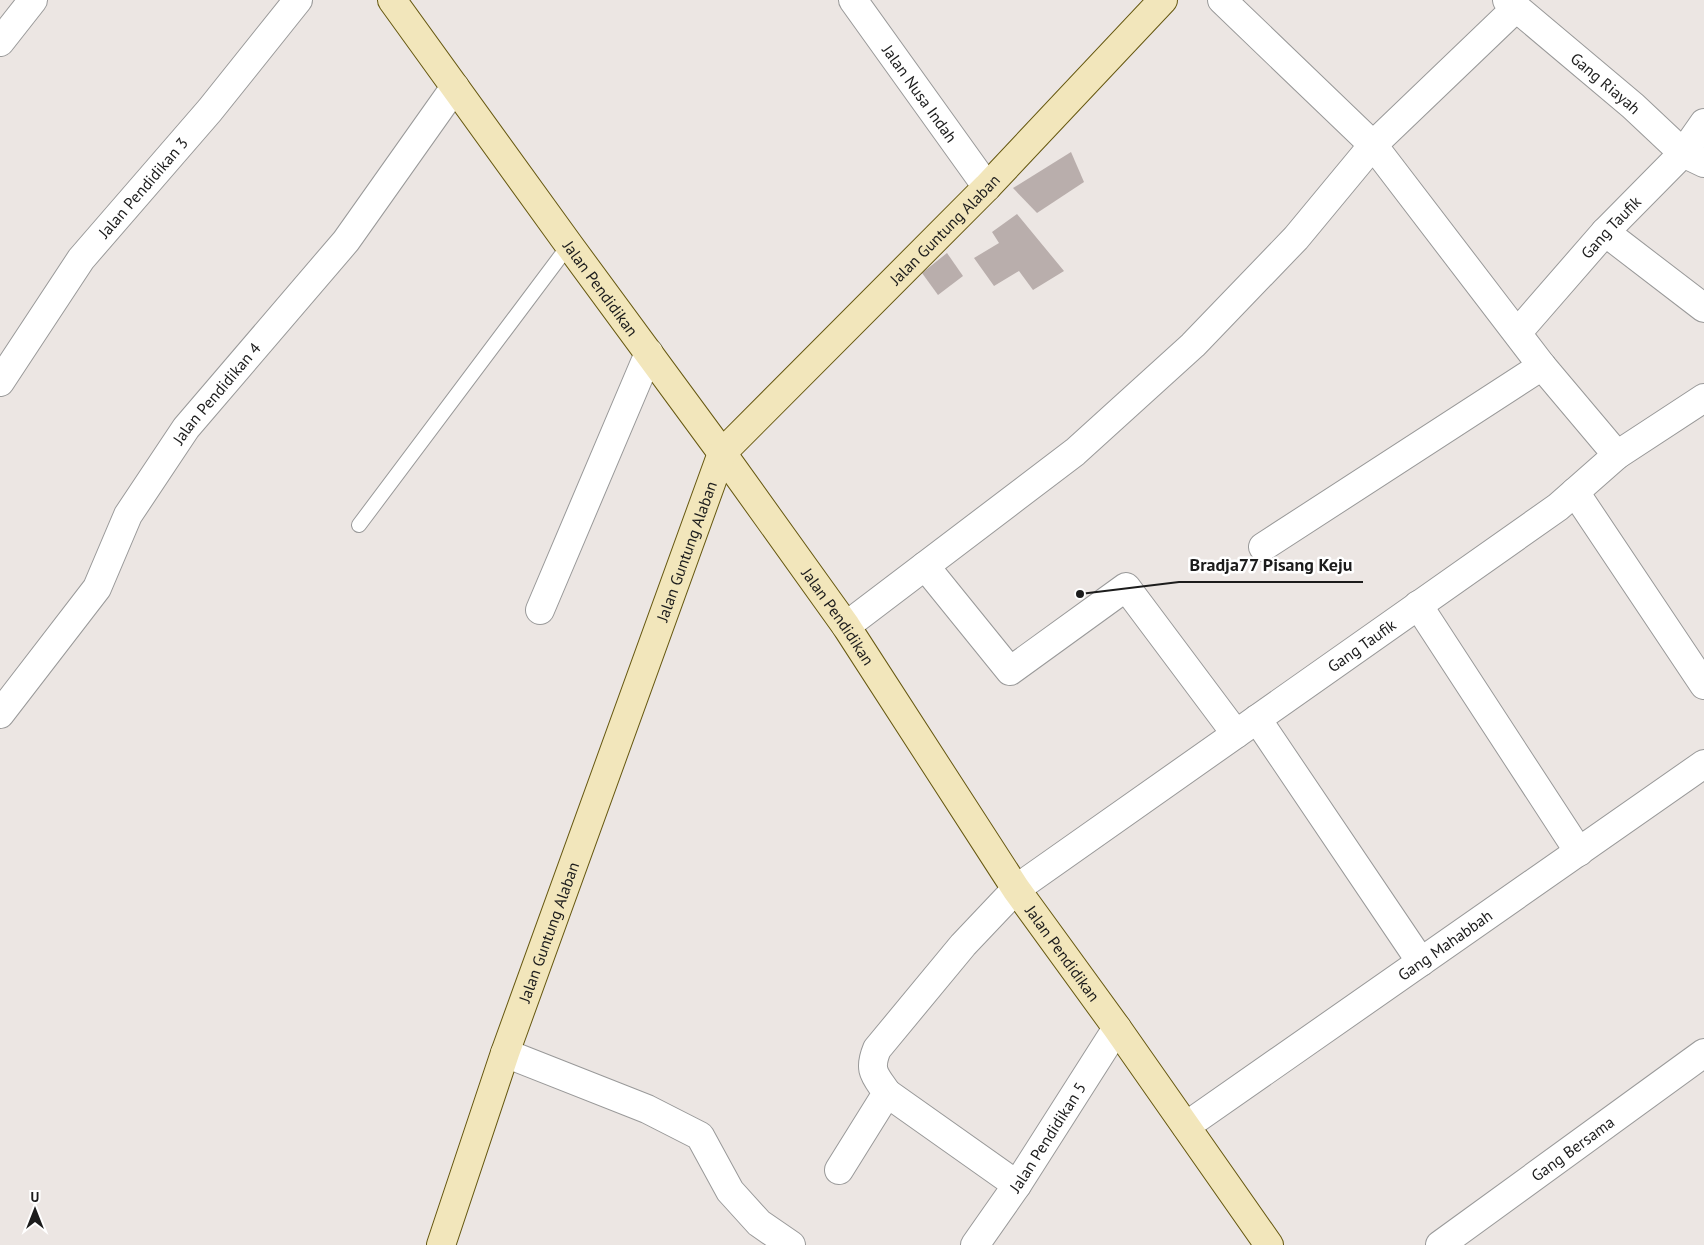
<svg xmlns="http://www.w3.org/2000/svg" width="1704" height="1245" viewBox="0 0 1704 1245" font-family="'PT Sans',sans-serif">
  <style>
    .building { fill: #b9aeac }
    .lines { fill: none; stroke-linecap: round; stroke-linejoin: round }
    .lane-casing { stroke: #999; stroke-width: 16 }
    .street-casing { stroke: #999; stroke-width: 30 }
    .secondary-casing { stroke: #665810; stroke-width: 30 }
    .lane { stroke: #fff; stroke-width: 14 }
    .street { stroke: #fff; stroke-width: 28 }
    .secondary { stroke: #f2e6bb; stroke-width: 28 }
    .labels { text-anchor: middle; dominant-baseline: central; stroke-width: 5; stroke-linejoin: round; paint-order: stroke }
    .street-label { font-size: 16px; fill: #1c1c1c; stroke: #fff }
    .leader { fill: none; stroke: #1c1c1c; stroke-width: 2 }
    .callout-dot { fill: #1c1c1c; stroke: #fff; stroke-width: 2 }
    .callout-label { font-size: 18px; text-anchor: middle; font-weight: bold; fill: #1c1c1c; stroke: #fff; stroke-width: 5; stroke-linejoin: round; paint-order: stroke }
  </style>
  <rect width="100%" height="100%" fill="#ece6e3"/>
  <g class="building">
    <polygon points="1071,152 1084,182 1037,213 1013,188"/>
    <polygon points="1017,214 1064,271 1033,290 1019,271 994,286 974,258 999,243 992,232"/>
    <polygon points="947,253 963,276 938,295 922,273"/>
  </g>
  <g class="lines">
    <defs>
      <polyline id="lane" points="359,525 569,245"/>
      <g id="street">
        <path id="s1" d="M853,0l134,187"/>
        <polyline points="1222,0 1373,145 1542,366 1617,455"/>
        <path id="s2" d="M1507,0l126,106 50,47 21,10"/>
        <polyline points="0,42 33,0"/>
        <polyline points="1605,232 1704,308"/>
        <path id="s3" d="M1518,332l87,-100 78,-79 21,-30"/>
        <path id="s4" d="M0,382l81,-123 129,-149 88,-110"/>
        <polyline points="1575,492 1704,685"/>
        <polyline points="1263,547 1542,366"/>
        <polyline points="925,566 1010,671 1126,587 1236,734"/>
        <polyline points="1418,605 1579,852"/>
        <polyline points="540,610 649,353"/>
        <polyline points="846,626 1075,452 1193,345 1296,238 1373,145 1516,8"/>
        <path id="s5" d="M0,714l97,-126 31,-73 58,-87 160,-187 109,-154"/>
        <polyline points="1257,719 1421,962"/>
        <polyline points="505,1053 647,1109 700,1136 730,1191 759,1223 791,1245"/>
        <polyline points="887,1093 1017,1185"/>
        <path id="s6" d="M1186,1126l518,-362"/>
        <path id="s7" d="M839,1170l48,-77c-12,-18 -19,-22 -10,-44l86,-104 53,-56 542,-382 59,-52 87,-57"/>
        <path id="s8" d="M975,1245l42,-60 100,-157"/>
        <path id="s9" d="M1440,1245l264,-192"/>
      </g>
      <g id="secondary">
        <path id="s10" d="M392,0l177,245 153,208 124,173 170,263 101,139 152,217"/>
        <path id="s11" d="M441,1245l64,-192 217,-600 265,-266 176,-187"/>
      </g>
    </defs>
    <use href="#lane" class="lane-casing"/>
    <use href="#street" class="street-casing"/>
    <use href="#secondary" class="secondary-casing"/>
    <use href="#lane" class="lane"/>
    <use href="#street" class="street"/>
    <use href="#secondary" class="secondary"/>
  </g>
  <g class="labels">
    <g class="street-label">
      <text stroke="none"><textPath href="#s2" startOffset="129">Gang Riayah</textPath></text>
      <text stroke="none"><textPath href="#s1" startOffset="115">Jalan Nusa Indah</textPath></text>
      <text stroke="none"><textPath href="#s4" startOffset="242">Jalan Pendidikan 3</textPath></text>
      <text stroke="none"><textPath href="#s3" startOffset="140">Gang Taufik</textPath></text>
      <text stroke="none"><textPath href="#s11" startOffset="1156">Jalan Guntung Alaban</textPath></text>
      <text stroke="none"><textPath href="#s10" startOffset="356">Jalan Pendidikan</textPath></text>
      <text stroke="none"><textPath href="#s5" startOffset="389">Jalan Pendidikan 4</textPath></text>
      <text stroke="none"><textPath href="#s11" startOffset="736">Jalan Guntung Alaban</textPath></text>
      <text stroke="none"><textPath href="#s10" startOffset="761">Jalan Pendidikan</textPath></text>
      <text stroke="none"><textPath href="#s7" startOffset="774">Gang Taufik</textPath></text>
      <text stroke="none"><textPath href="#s11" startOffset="331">Jalan Guntung Alaban</textPath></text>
      <text stroke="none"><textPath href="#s6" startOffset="316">Gang Mahabbah</textPath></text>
      <text stroke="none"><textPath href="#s10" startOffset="1166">Jalan Pendidikan</textPath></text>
      <text stroke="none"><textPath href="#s8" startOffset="130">Jalan Pendidikan 5</textPath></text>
      <text stroke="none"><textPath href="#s9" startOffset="164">Gang Bersama</textPath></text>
    </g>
  </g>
  <path class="leader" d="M1080 594L1179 582H1363"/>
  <circle class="callout-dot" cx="1080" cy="594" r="5"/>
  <g class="callout-label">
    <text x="1271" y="571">Bradja77 Pisang Keju</text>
  </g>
  <g transform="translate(35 1210)" stroke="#ffffff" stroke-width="4" paint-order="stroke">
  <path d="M0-4L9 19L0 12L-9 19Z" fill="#1c1c1c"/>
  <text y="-8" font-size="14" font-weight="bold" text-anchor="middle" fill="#1c1c1c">U</text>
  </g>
</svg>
